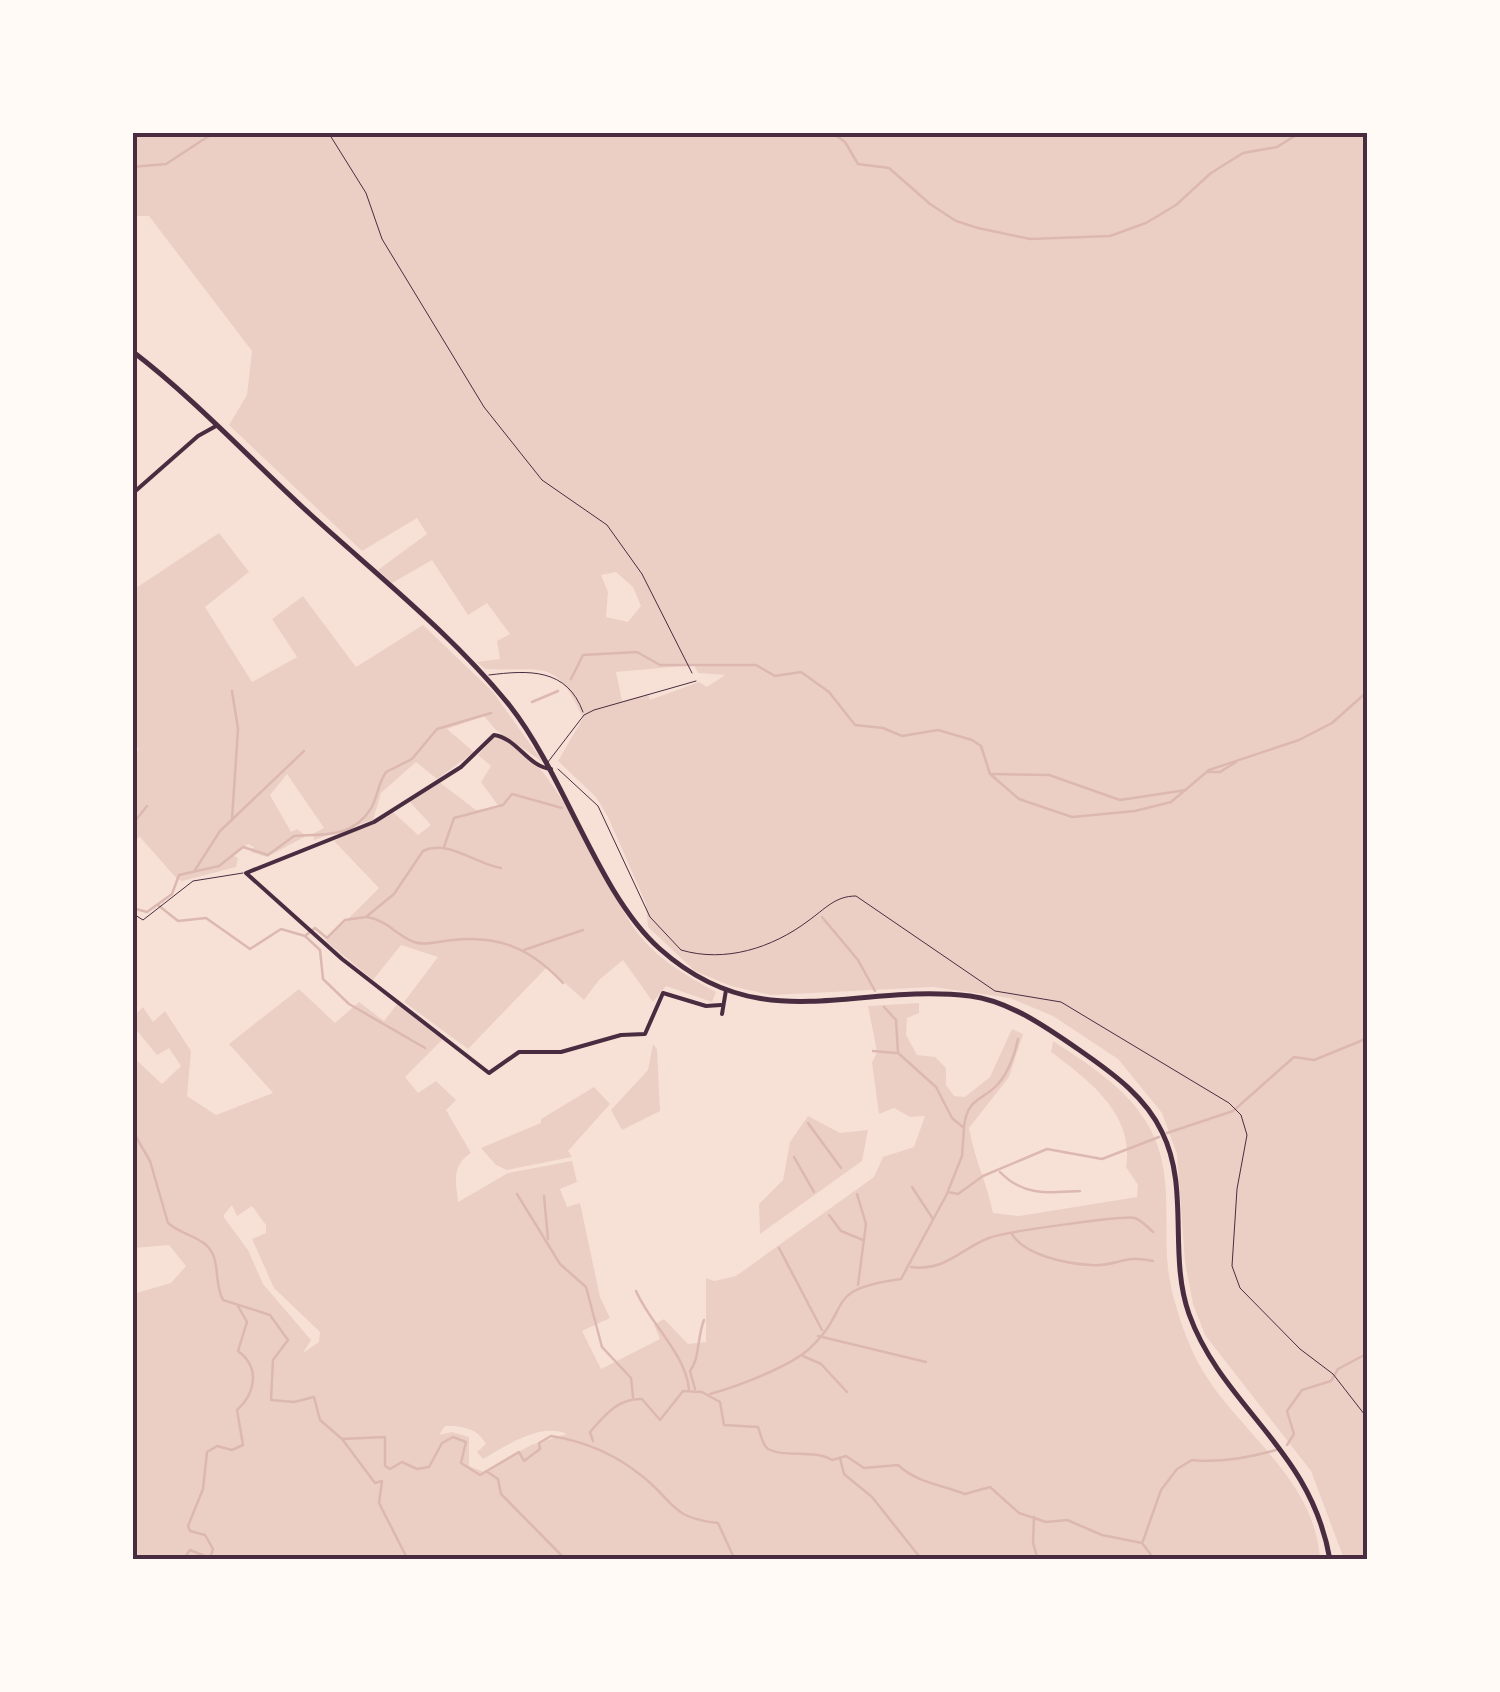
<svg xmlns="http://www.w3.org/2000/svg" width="1500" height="1692" viewBox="0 0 1500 1692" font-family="Georgia,serif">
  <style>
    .green { fill: #ebcfc5; fill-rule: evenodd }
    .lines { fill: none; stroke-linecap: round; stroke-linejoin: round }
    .stream { stroke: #dcb8b0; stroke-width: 2.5 }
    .path { stroke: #4a2c40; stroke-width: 1 }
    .service { stroke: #4a2c40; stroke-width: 1 }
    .minor { stroke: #4a2c40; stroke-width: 4 }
    .secondary { stroke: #4a2c40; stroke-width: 5 }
    .neatline { fill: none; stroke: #4a2c40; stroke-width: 4 }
  </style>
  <rect width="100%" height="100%" fill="#f7e1d7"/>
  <g class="green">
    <path d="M133,133h1234v1426h-23l-33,-88 -106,-136 -12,-31 -8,-42 -8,-108 -15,-41 -44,-54 -65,-43 -43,-18 -77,-11 -162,8 -40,-9 -36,-15 -47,-44 -2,-23 -38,-87 -12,-20 -38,-36 25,-43c-28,-62 -40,-46 -98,-49l-8,-7 23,-3 -3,-18 13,-7 -23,-31 -19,12 -36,-55 -40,23 -14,-13 49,-36 -10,-16 -55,33 -133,-126 18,-30 5,-44 -103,-135h-16zM616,572l17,15 8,19 -13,16 -22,-5 2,-25 -7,-17zM694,665l4,8 27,2 -18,12 -8,-5 -49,18 -2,-6 -26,7 -6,-29z"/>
    <polygon points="219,533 249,572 205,607 252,682 297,657 272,619 303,596 356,667 423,625 493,692 543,762 496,730 484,716 447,729 474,752 437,779 416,762 381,793 373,820 314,840 313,834 324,828 287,774 270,795 291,832 297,829 306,836 267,857 251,852 254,847 248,844 234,856 238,858 236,867 182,881 177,879 140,837 133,840 133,758 139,749 133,744 133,590"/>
    <path d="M494,738c53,-1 112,153 143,194 20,27 50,44 79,60l-4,10 -46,-16 -13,16 -30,-42 -24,20 -15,20 -37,-33 -79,82 -64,-47 34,-45 -37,-12 -28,35 -47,-39 53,-53 -45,-47 59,-29 25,23 13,-10 -22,-24 30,-19 37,28 24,-2 -19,-26 10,-16 -13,-11z"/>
    <path d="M299,989l36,34 24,-21 25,19 14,-18 47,34 -40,40 13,16 18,-12 20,19 -10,10 25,43c-20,13 -15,28 -13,49l50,-29 64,-12 5,21 -17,7 7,18 13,-4 20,94 10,21 -28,13 19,38 59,-30 -6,-14 10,-6 24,25 18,-2v-64l8,3 22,-5 138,-99 9,-20 31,-10 11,-31 -15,1 -16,-9 -15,6 -7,-51 5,-11 -9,-46 51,-3v10l-12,5 -1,17 11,20 18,2 11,11v17l8,11 11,1 25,-20 22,-48 11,5 -14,43 -40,51c5,30 18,55 24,85l26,3 118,-19 1,-12 -12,-18c9,-52 -37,-87 -75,-115l2,-11c32,21 72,46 92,79 30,46 18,97 23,148 3,27 13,56 23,80 33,77 123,122 129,211h-1187v-265l38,-11 15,-17 -17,-21 -36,3 -1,-192 30,28 19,-18 -12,-18 -12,7 -24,-29v-9l10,-10 10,15 12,-11 26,40 -4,45 29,19 57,-22 -44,-49zM232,1205l5,11 15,-10 14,19v8l-14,6 22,49 46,44 -1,10 -16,11 8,-13 -48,-56 -15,-34 -25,-34zM445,1426c18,0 32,2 41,18l-9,8 6,7c23,-13 57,-37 84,-25l-36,11 -47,27 -15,-6v-29l-17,-5 -13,3z"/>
    <polygon points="653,1044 657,1049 660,1111 622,1130 611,1110 648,1070"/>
    <polygon points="594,1087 610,1104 568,1151 572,1157 507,1170 496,1165 481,1148 541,1123 541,1119"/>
    <polygon points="808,1116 840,1133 868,1130 862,1161 760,1234 759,1204 783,1180 790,1142"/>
  </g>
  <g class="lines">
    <g class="stream">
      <polyline points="831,132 845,142 858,164 889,168 930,204 956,221 978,228 1030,239 1110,236 1146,223 1176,205 1211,173 1243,153 1277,147 1301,132"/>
      <polyline points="132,167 166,164 215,132"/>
      <polyline points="571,679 583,655 637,652 660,665 756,665 775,676 801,672 829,692 855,725 883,728 902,736 938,730 972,740 981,746 990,774 1019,799 1072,817 1135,811 1171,802 1209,770 1299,740 1332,723 1368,691"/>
      <polyline points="532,702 558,691"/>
      <polyline points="1207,772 1220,772 1236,762"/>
      <polyline points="991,774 1049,775 1120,800 1186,790"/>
      <polyline points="232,819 238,729 232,691"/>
      <polyline points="132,825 147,806"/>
      <polyline points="444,847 454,818 503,805 512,794 562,808"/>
      <polyline points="195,870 220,831 304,751"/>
      <polyline points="158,905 178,921 206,918 250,949 281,929 305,936 320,950 323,979 349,1004 425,1048"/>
      <path d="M132,908l15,4 25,-18 7,-19 40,-9 24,-19 25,8 26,-19c28,-2 58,2 76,-26 8,-12 7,-25 16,-38l26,-13 25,-30 54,-16"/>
      <path d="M367,917c20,3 29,18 47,25 11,4 27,-1 39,-2 47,-5 78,9 110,43"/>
      <polyline points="822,917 858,960 875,991"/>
      <path d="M305,936l10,-8 12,10 18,-18 21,-3 28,-23 29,-43c26,-12 52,13 78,17"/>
      <polyline points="524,950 583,930"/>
      <polyline points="884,1007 896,1020 898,1053 936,1087 952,1118 964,1128 962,1156 948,1191"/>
      <polyline points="873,1051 896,1053"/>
      <polyline points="808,1123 841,1168"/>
      <path d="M964,1127c3,-30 19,-26 34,-43 10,-11 17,-30 20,-45"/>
      <path d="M132,1130l18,31 18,62c11,10 26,12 37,21 17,14 8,39 18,56l47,15 18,25 -15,20 -2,40 23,2 20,-5 6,23 22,19 43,-2v29l5,3 12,-7 15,7 12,-2 13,-24 11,-6 13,5 -5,21 19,12 39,-23 5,9 16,-12 -1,-6 12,-7c32,5 64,18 91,40 33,26 28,42 76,47l17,37"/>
      <polyline points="1167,1133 1233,1111 1294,1057 1314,1060 1368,1038"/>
      <polyline points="794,1157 814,1192"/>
      <path d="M1000,1172c23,24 48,21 80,19"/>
      <polyline points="912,1187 933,1219"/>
      <polyline points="517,1194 560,1264 586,1287 602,1347 631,1378 633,1397"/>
      <polyline points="857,1194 866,1224 858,1285"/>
      <polyline points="544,1196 548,1239"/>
      <polyline points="829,1215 841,1231 863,1240"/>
      <path d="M1012,1234c12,21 55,30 79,31 26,2 32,-11 62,-4"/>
      <polyline points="779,1248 822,1330"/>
      <path d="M911,1267c34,5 49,-18 78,-29 14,-6 136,-23 146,-20 7,3 13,9 18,14"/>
      <path d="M636,1291c15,34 49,62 53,98"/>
      <polyline points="818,1336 926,1362"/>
      <polyline points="803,1356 821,1364 847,1392"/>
      <path d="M695,1389l-5,-18c10,-13 7,-34 14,-51"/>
      <path d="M710,1394c26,-7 79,-27 99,-45 46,-43 12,-59 92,-70l47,-87 10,2 25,-18 64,-27 55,10 57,-22"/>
      <polyline points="342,1439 375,1483 382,1481 379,1503 408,1560"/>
      <path d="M593,1441l-3,-9c15,-17 28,-34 52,-33l18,21 23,-29 19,1 18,10 4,23 34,2c3,7 4,18 10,22 17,9 46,0 64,11l14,-4 18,12 34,-3c19,18 45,20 67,29l25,-7 29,26 27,9 21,-2 35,15 40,8 13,17"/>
      <polyline points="1287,1445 1294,1434 1287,1411 1302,1390 1331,1381 1338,1369 1368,1353"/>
      <polyline points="840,1458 844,1474 872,1497 922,1560"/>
      <polyline points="486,1471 498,1479 501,1494 566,1560"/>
      <polyline points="1034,1517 1033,1543 1038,1560"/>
      <path d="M1143,1541l18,-51 16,-21 15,-9c26,3 59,-3 84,-10"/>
      <path d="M183,1560l7,-10 20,8 3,-9 -8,-14 -15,-4 -2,-5 15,-37 4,-37 10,-6 15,4 11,-5 -6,-35c18,-16 24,-42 1,-59l9,-29 -9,-16"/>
    </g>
    <g class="path">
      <polyline points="328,132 366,193 382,239 484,407 542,480 607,525 642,574 692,673"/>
      <path d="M558,769l40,37 52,111 31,33c44,13 91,-2 127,-29 17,-12 27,-25 48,-25l139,95 66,11 168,101 12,12 6,20 -10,54 -5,77 8,22 60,61 33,25 35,45"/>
    </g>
    <g class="service">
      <path d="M489,675c40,-5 78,-7 94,37"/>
      <polyline points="548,762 584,715 594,710 696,681"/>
      <polyline points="132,913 143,920 193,881 243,873"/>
    </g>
    <g class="minor">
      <polyline points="132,494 198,436 216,426"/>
      <path d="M551,769c-23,-2 -34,-31 -57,-34l-33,32 -87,55 -128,51 96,86 147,114 30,-21h42l60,-17 24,-1 18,-41 43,13 15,-1"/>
      <polyline points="722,1014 726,990"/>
    </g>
    <path class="secondary" d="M132,351c63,48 119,109 178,163 67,61 143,121 200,192 55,70 88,188 150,243 102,91 195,33 310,47 41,5 82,35 115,58 30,21 61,44 77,78 28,56 6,123 27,182 34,94 122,134 141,246"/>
  </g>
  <rect width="1500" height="1692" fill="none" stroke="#fffaf5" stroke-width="270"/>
  <rect x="135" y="135" width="1230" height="1422" class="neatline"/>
</svg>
